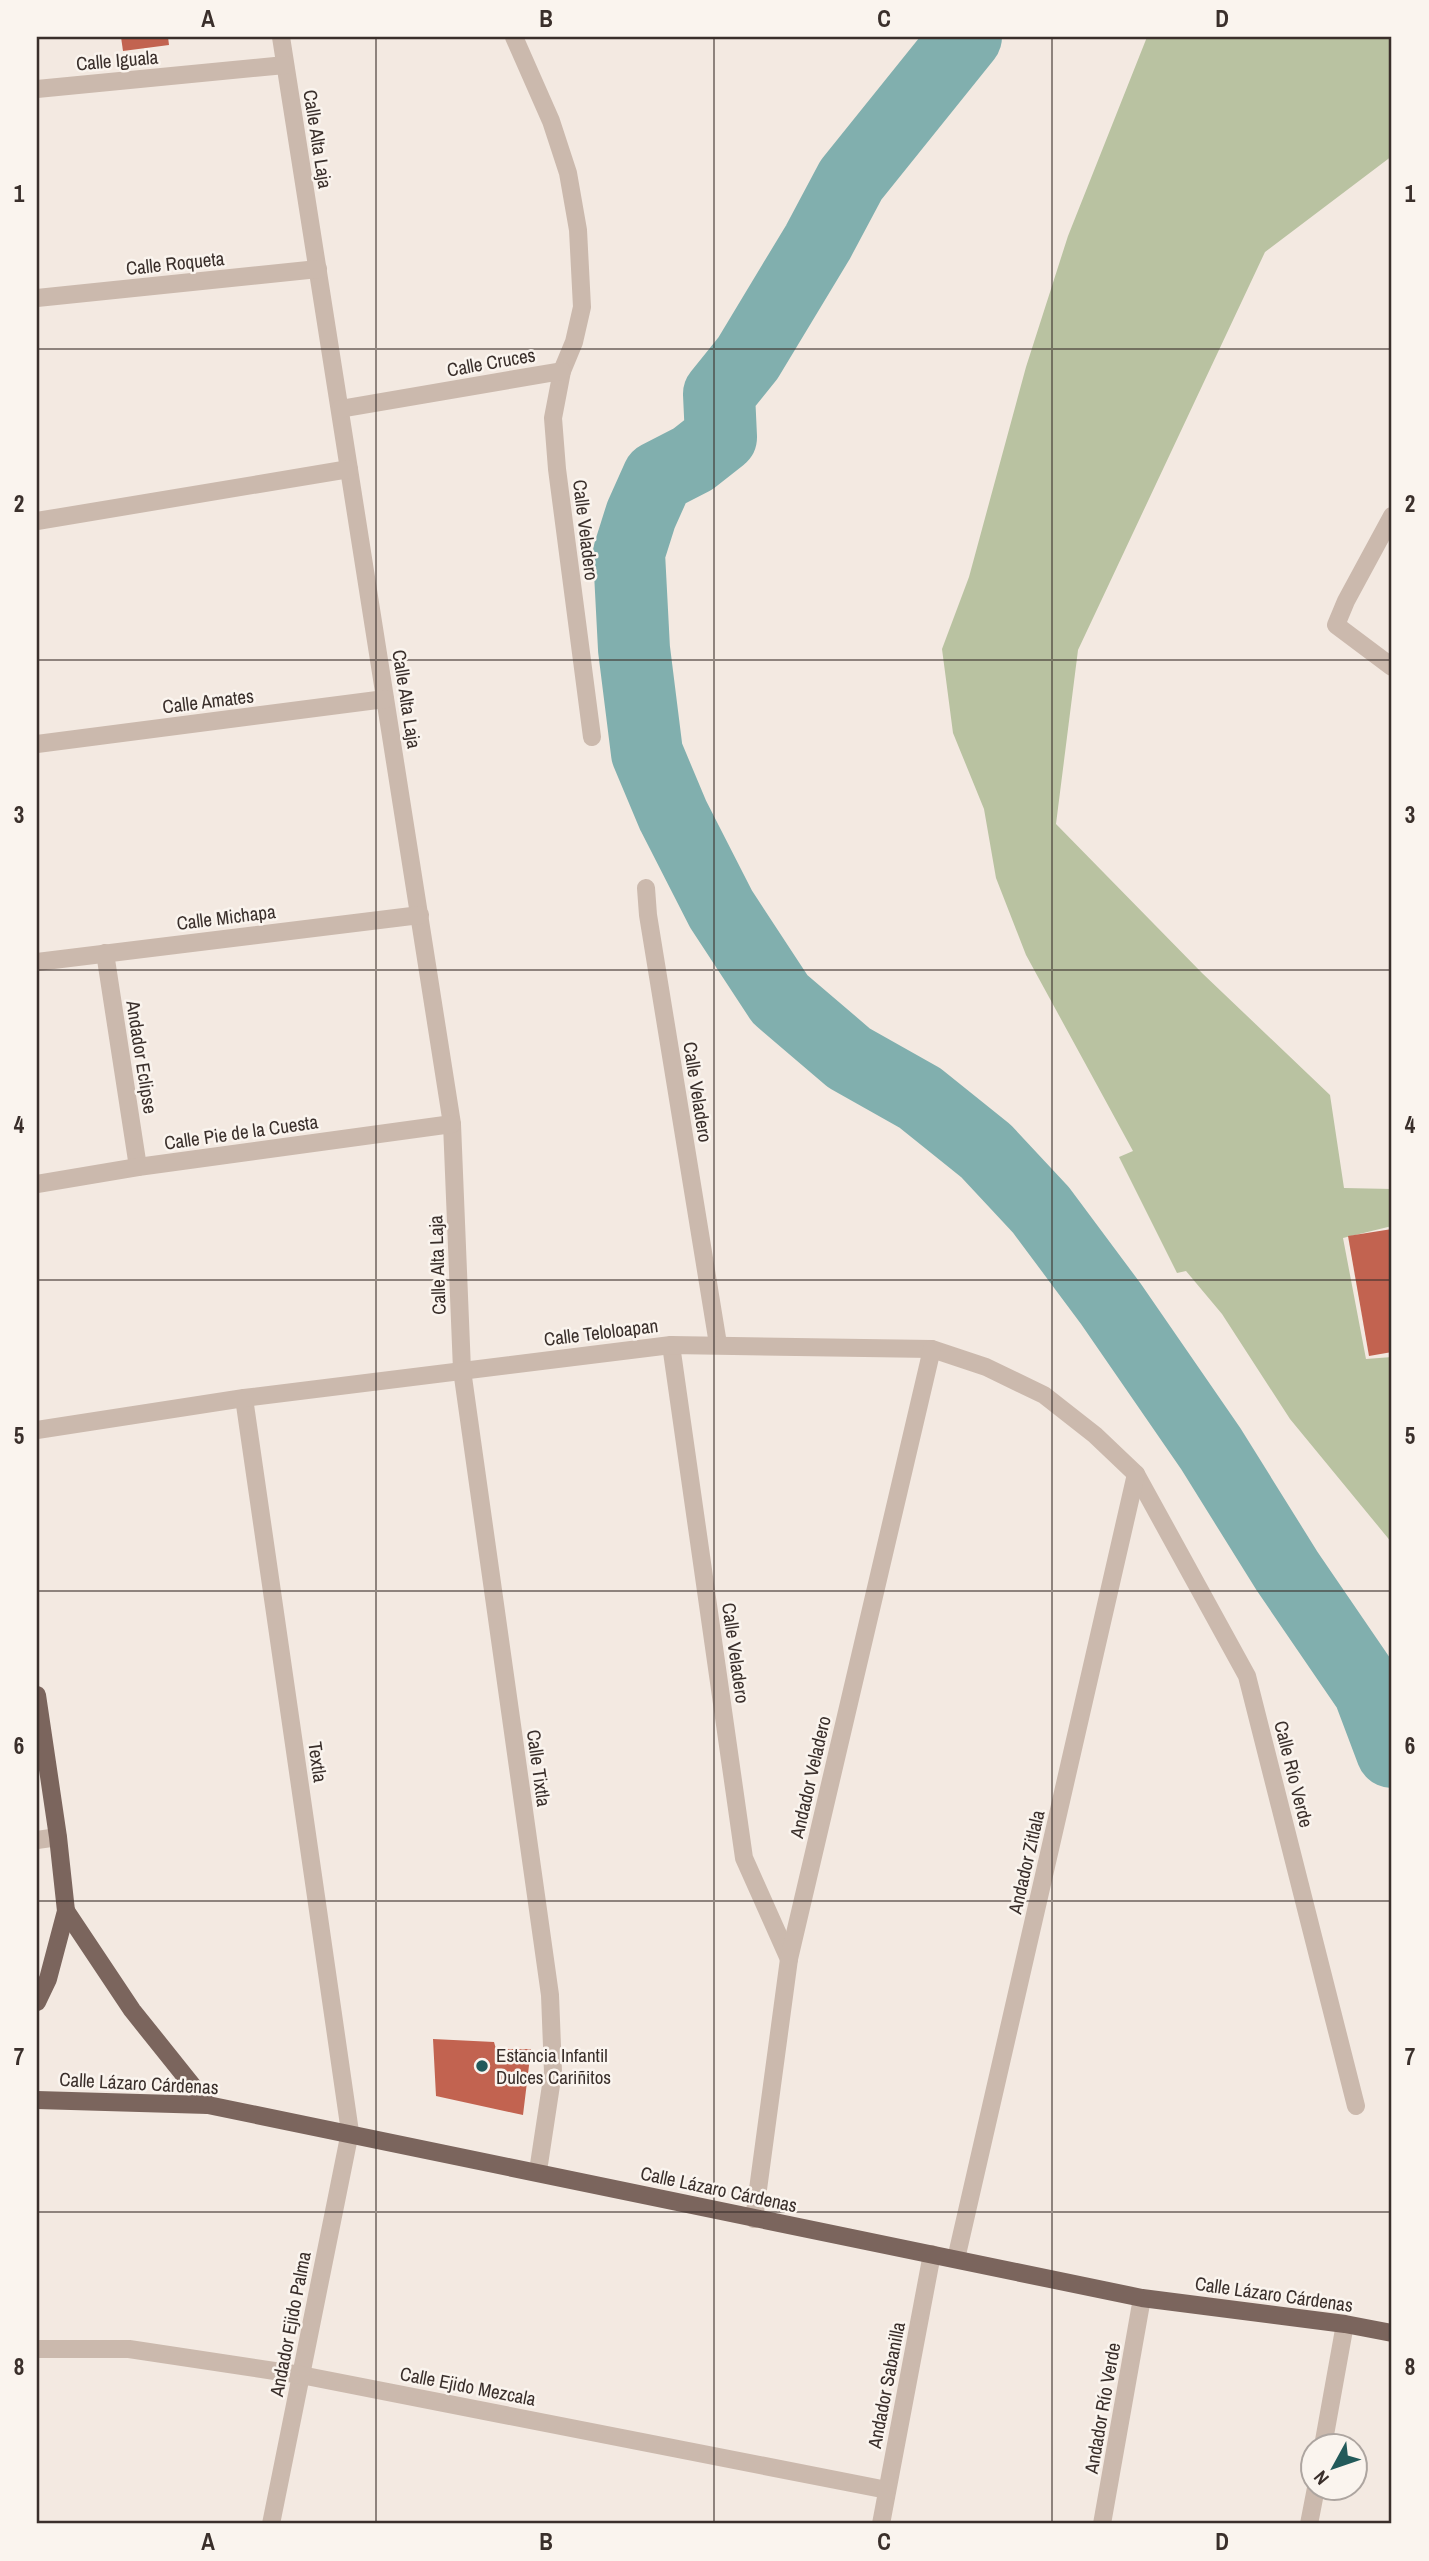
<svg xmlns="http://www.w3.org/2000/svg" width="1429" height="2561" viewBox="0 0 1429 2561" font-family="'Archivo Narrow',sans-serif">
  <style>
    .green { fill: #b9c2a1 }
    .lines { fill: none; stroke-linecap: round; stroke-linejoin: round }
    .river { stroke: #81afae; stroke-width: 72 }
    .building { fill: #c26350 }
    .minor { stroke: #cbb9ad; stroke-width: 18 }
    .major { stroke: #7b655d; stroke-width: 18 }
    .grid { fill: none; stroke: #3a2f2b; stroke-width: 2; stroke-opacity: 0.55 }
    .poi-dot { fill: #225a5a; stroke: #faf4ee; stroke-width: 2.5 }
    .labels { text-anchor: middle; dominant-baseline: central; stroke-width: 5; stroke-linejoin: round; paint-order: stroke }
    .street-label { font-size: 19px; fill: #3a2f2b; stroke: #faf4ee }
    .poi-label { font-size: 19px; fill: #3a2f2b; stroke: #faf4ee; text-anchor: start }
    .neatline { fill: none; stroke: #3a2f2b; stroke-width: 2.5 }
    .grid-label { font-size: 23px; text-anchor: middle; font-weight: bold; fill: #3a2f2b }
  </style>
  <rect width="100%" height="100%" fill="#f3e9e1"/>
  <polygon class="green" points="1147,37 1392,37 1392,156 1265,252 1078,650 1056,824 1202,973 1330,1095 1344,1188 1392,1189 1392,1226 1343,1238 1366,1359 1392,1357 1392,1543 1290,1419 1222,1314 1186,1271 1177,1273 1119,1157 1133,1151 1026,955 996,878 984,809 953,733 942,649 969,577 1026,367 1068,236"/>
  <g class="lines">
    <polyline class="river" points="966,37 851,180 818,242 748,358 719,394 721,437 693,459 658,477 641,515 629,553 634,649 647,753 673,815 721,909 780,999 849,1058 920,1098 986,1151 1041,1210 1111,1304 1211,1449 1287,1571 1369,1691 1392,1752"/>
  </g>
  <g class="building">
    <polygon points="121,37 168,37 169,45 123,51"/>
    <polygon points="1392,1229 1392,1352 1369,1356 1348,1236"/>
    <polygon points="433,2039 494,2042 496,2049 531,2049 523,2115 436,2096"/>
  </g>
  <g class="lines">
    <g class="minor">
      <polyline points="281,37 452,1124 462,1370 550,1995 553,2072 538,2171"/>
      <polyline points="514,37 551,121 568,173 578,230 582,307 574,342 562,371 553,418 557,469 592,737"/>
      <polyline points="37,89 285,65"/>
      <polyline points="37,298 318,269"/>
      <polyline points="340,409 562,371"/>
      <polyline points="1392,516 1346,601 1336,625 1392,667"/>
      <polyline points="37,521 349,469"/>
      <polyline points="37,744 385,699"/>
      <polyline points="646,888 648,915 718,1344"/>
      <polyline points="105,953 138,1167"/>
      <polyline points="37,962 420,915"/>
      <polyline points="37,1184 138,1167 452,1124"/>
      <polyline points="671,1345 744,1858 789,1959"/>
      <polyline points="244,1398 350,2132 271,2524"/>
      <polyline points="37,1430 244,1398 671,1345 932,1349 986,1367 1044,1395 1095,1435 1136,1474 1247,1676 1356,2106"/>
      <polyline points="37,1840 58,1837"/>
      <polyline points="754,2219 789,1959 932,1349"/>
      <polyline points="956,2259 1136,1474"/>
      <polyline points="37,2349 129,2349 301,2375 887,2490"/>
      <polyline points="1323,2446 1345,2324"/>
      <polyline points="881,2524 932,2254"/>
      <polyline points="1102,2524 1142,2298"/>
      <polyline points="1309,2524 1316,2488"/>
    </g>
    <g class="major">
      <polyline points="37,1695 58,1837 66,1911 48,1979 37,2002"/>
      <polyline points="66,1911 132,2010 208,2105"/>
      <polyline points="37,2100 208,2105 1142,2298 1345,2324 1392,2333"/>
    </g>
  </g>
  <path class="grid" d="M376,37v2487M714,37v2487M1052,37v2487M37,349h1355M37,660h1355M37,970h1355M37,1280h1355M37,1591h1355M37,1901h1355M37,2212h1355"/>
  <circle class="poi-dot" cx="482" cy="2066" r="7"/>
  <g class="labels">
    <g class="street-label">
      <text transform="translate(117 60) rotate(-5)">Calle Iguala</text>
      <text transform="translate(318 139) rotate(81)">Calle Alta Laja</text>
      <text transform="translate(175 263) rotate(-6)">Calle Roqueta</text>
      <text transform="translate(491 362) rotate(-10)">Calle Cruces</text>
      <text transform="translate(586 530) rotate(83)">Calle Veladero</text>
      <text transform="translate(407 699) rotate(81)">Calle Alta Laja</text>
      <text transform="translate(208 701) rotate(-7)">Calle Amates</text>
      <text transform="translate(226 917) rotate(-7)">Calle Michapa</text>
      <text transform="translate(142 1057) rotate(81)">Andador Eclipse</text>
      <text transform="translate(698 1092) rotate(81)">Calle Veladero</text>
      <text transform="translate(241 1132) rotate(-8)">Calle Pie de la Cuesta</text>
      <text transform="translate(437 1265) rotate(-92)">Calle Alta Laja</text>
      <text transform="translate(601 1332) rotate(-7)">Calle Teloloapan</text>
      <text transform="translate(736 1653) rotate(82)">Calle Veladero</text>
      <text transform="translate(318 1762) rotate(82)">Textla</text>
      <text transform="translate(539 1768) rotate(82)">Calle Tixtla</text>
      <text transform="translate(1294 1774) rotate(76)">Calle Río Verde</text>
      <text transform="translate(810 1777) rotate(-77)">Andador Veladero</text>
      <text transform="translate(1026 1862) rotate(-77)">Andador Zitlala</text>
      <text transform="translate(139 2083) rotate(3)">Calle Lázaro Cárdenas</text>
      <text transform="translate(719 2189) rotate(12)">Calle Lázaro Cárdenas</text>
      <text transform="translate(1274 2294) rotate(8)">Calle Lázaro Cárdenas</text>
      <text transform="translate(290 2324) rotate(-79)">Andador Ejido Palma</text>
      <text transform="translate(886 2385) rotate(-79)">Andador Sabanilla</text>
      <text transform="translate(468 2386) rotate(11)">Calle Ejido Mezcala</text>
      <text transform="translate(1102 2408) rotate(-80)">Andador Río Verde</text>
    </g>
    <g class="poi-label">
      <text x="496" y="2055">Estancia Infantil<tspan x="496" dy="22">Dulces Cariñitos</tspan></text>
    </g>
  </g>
  <rect width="1429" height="2561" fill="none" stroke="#faf4ee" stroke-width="77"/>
  <g transform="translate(1334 2467) rotate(230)"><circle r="33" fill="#faf4ee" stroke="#ada5a0" stroke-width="2"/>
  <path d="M0-5L12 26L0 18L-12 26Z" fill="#225a5a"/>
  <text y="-10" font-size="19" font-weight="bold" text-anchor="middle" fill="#3a2f2b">N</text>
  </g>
  <rect x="38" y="38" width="1352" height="2484" class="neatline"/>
  <g class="grid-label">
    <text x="208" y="27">A</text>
    <text x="546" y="27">B</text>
    <text x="884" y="27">C</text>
    <text x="1222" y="27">D</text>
    <text x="19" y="202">1</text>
    <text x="1410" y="202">1</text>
    <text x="19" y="512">2</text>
    <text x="1410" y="512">2</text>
    <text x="19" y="823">3</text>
    <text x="1410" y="823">3</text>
    <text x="19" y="1133">4</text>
    <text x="1410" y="1133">4</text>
    <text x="19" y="1444">5</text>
    <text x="1410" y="1444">5</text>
    <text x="19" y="1754">6</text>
    <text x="1410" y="1754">6</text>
    <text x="19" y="2065">7</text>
    <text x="1410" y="2065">7</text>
    <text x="19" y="2375">8</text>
    <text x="1410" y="2375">8</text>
    <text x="208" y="2550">A</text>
    <text x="546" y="2550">B</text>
    <text x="884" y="2550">C</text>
    <text x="1222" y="2550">D</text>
  </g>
</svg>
